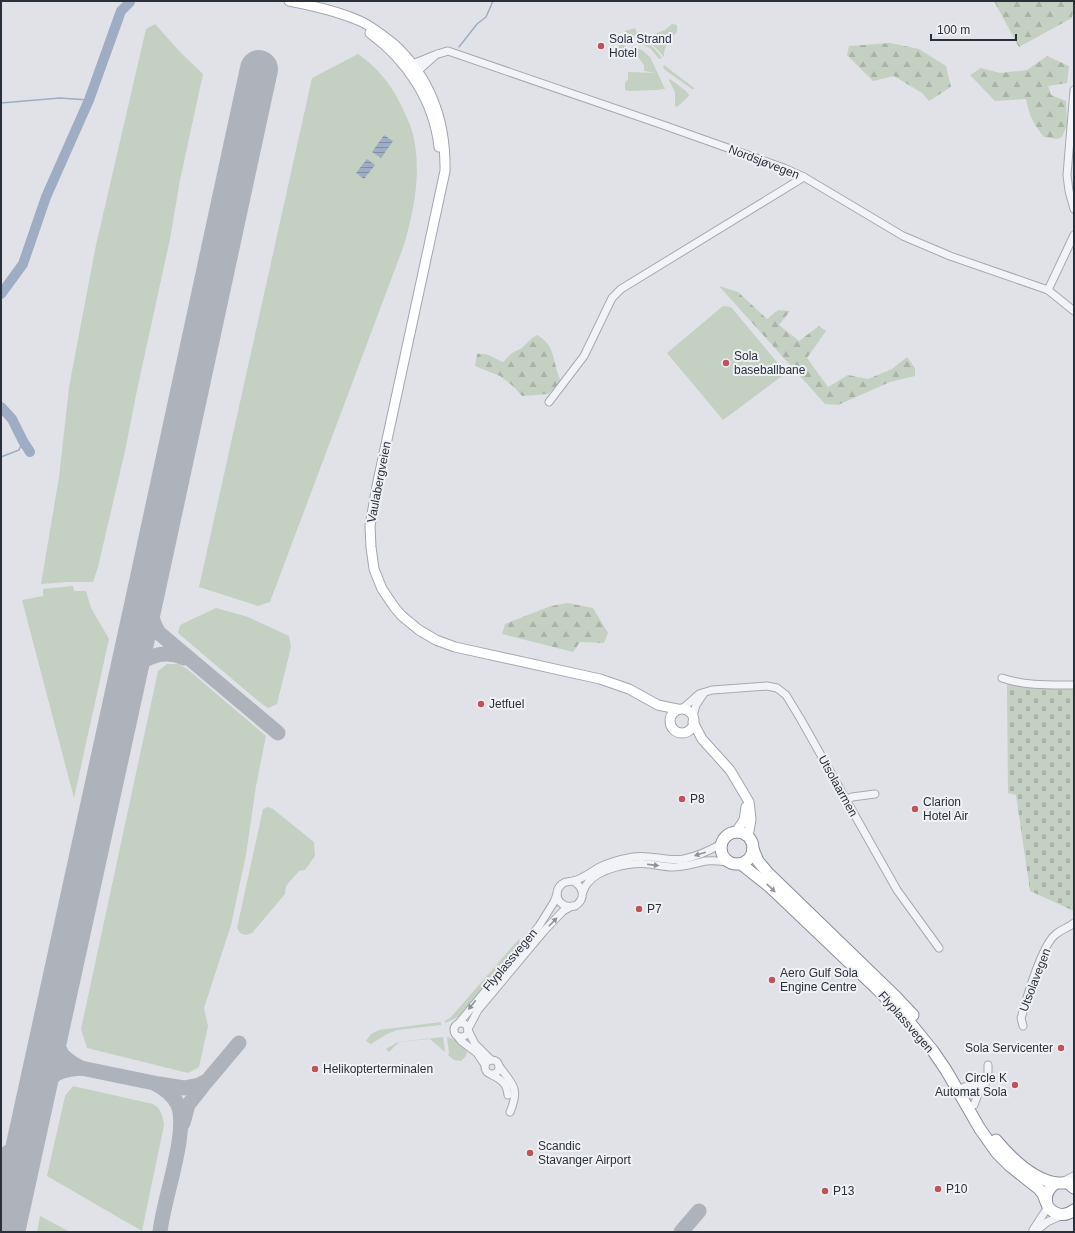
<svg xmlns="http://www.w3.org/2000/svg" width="1075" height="1233" viewBox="0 0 1075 1233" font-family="Helvetica,sans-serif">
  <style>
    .green { fill: #c4d0c2 }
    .forest { fill: url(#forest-firs) }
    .cemetery { fill: url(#cemetery-stones) }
    .water { fill: url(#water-rules) }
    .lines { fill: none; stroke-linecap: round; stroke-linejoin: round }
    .stream { stroke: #9eadc3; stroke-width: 1.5 }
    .river { stroke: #9eadc3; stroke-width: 10 }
    .taxiway { stroke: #aeb2bb; stroke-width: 15 }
    .runway { stroke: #aeb2bb; stroke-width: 38 }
    .minor-casing { stroke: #a6a9b0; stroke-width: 9 }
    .major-casing { stroke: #a0a6b1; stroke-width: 11 }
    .highway-casing { stroke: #898f9c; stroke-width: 13 }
    .minor { stroke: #f2f3f6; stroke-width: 7 }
    .major { stroke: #fff; stroke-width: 9 }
    .highway { stroke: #fff; stroke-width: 11 }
    .oneway { fill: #8e9199 }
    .oneway2 { fill: #94979e }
    .poi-dot { fill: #bf525a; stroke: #eff1f5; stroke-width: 1.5 }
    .labels { text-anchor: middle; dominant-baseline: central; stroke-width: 4; stroke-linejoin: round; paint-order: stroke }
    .poi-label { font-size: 12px; fill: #2a2f3c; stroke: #eff1f5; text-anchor: start }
    .street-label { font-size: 12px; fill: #2a2f3c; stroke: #eff1f5 }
  </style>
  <defs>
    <pattern id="forest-firs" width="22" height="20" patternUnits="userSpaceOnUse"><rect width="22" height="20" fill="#c4d0c2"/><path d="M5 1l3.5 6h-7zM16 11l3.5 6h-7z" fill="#a9b3a8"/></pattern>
    <pattern id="cemetery-stones" width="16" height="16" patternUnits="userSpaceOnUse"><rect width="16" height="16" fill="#c4d0c2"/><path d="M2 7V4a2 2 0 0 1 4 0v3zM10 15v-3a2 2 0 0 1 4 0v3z" fill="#a9b3a8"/></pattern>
    <pattern id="water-rules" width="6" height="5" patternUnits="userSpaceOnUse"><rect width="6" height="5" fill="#9eadc3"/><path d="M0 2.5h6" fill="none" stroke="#818da0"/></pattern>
  </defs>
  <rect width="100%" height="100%" fill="#e0e2e7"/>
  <g class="green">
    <polygon points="155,24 181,53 203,74 180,180 170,239 137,390 125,451 98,567 93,582 67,582 41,584 59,477 69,388 72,371 96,245 146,29"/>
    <path d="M672,24l5,1v7c-7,6 -14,15 -13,25l-8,-9 -13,-10 22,-8z"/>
    <polygon points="635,28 637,33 632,38 629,38 624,33 625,31"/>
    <path d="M636,39c12,1 20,11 26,19l-3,1 -9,-11 -13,-6z"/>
    <circle cx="622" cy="49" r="4.5"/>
    <polygon points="631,47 642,50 650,57 665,89 657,90 629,91 625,90 625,83 628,79 628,72 656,73 644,71 644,65"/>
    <path d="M358,54c19,13 33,30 43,51 5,11 11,22 13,34 7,36 0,71 -10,106l-134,357 -12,4 -59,-19 113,-509z"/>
    <polygon points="664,65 694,88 694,89 692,89 665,70 663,67"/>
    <polygon points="670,79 686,91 689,95 688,97 677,107 675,106 675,92 669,80"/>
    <polygon points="723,306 731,307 786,373 723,420 667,353"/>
    <polygon points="73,586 74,591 86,591 91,608 109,639 74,798 22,600 43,596 43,589"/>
    <polygon points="216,608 248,617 289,636 291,647 277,704 268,708 258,701 178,633 180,625"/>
    <polygon points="167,664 178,664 186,668 266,736 256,786 246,855 231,925 204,1008 208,1026 199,1067 188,1073 87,1048 81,1029 158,671"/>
    <polygon points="268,807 273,809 314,842 315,856 305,870 299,871 286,886 285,894 252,933 246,935 240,933 237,928 263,809"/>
    <polygon points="519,939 521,943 458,1017 445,1023 445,1021 451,1017"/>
    <polygon points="441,1022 441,1025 397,1030 387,1034 371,1044 366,1041 371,1034 379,1030"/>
    <polygon points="443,1037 445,1052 430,1039 399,1042 389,1052 386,1049 398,1042"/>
    <path d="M447,1037c9,2 15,8 20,15l-1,4 -5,5 -7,-1 -6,-5 1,-2z"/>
    <path d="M73,1086l80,18c8,4 10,13 11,21l-22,106 -95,-55 18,-80z"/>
    <polygon points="40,1216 70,1232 37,1232"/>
  </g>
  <g class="forest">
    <polygon points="994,1 1071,1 1074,3 1072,18 1019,47"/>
    <polygon points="890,43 919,49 946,66 951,87 929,101 922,93 894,76 873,81 847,55 849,46"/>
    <path d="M1047,56l22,10 -2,17 -19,3 3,9 15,6 1,24 -5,12 -5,2 -13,-2c-11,-14 -14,-20 -18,-38l-31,2 -25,-26 11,-7 19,5 27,-3z"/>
    <polygon points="719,286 738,292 767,319 778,310 790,311 779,325 799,341 819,326 826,331 807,358 828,387 848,375 868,379 892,369 907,357 915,368 915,376 890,382 838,405 825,404"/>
    <path d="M537,335c20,11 15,29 24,46l-13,13 -26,2 -8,-9 -14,-11 -25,-10 2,-12c13,-1 15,4 26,8l9,-9 10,-5 10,-10z"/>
    <polygon points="568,603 593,608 608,633 604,643 580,642 573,652 502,634 505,624 551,606"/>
  </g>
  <polygon class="cemetery" points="1007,684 1037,689 1074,689 1074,911 1030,891 1016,795 1008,793"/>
  <g class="water">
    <polygon points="384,135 393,141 381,158 372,152"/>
    <polygon points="367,159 375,165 364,179 356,173"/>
  </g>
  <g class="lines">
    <g class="stream">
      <polyline points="459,47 477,24 486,17 493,1"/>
      <polyline points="1,103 60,98 89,100"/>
      <polyline points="1,457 19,450 23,441"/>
    </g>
    <g class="river">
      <polyline points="1,294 23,264 46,197 89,100 121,11 130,2"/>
      <polyline points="1,407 12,419 23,441 30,452"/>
    </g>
    <g class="taxiway">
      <path d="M150,577c-1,19 -2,40 9,56l119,100"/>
      <path d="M127,679c10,-21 36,-31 57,-21"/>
      <path d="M54,1015l-1,14 3,14 7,13 9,7 9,5 73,15c10,5 19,11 24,22 11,27 -15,95 -18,127"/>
      <polyline points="159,1084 184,1088 199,1085 207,1081 239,1043"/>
      <path d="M34,1106c10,-27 18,-36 47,-38"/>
      <polyline points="183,1123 188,1105 206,1082"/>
      <path d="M1,1156c15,-6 22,-18 29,-32"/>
      <path d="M1,1174c9,8 11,16 11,28"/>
      <polyline points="681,1232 699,1211"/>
    </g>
    <polyline class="runway" points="6,1232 146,592 259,69"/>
    <defs>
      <g id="minor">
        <path d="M437,54l-19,17 -8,1 2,-8c12,-4 23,-10 36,-13l215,74 121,43 20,9 99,59 47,20 98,34 26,21"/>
        <polyline points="1074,90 1067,175 1069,191 1074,209"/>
        <polyline points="1048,290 1074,235"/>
        <polyline points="549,402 584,356 612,298 621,289 804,177"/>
        <path d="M1002,678c23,8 48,7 72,7"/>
        <polyline points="682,709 699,694 712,690 767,686 777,688 786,695 800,718 897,890 939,948"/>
        <polyline points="693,716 696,705 704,693"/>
        <polyline points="846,800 852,797 875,794"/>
        <path d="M573,881c11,6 13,18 2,25 -5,1 -10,1 -14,-3 -6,-6 -5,-14 1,-19 4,-3 7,-2 11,-3 10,-2 19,-10 27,-14 10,-5 22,-8 33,-10 17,-3 34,5 51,2 14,-3 25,-8 37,-15"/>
        <path d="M583,892c1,-2 2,-6 4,-8 11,-16 44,-22 62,-20 8,1 16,3 24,3 11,0 23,-4 33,-6 8,-1 14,0 22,1"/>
        <circle cx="461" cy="1030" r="7"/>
        <polyline points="459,1023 539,926 554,902 557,894"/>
        <path d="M1023,1026l-2,-8 1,-3c5,-18 20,-71 34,-81 6,-5 12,-6 18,-11"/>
        <polyline points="468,1029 478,1010 544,931 563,911 572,906"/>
        <polyline points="468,1030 475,1044 491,1060"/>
        <polyline points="458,1037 461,1041 477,1053 485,1065"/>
        <circle cx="492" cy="1067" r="7"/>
        <path d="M499,1066c14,19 21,22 11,46"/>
        <path d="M492,1075c10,5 15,9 16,20"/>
        <polyline points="985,1084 988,1074 988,1065"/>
        <polyline points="964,1087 985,1084 979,1091 974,1105"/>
        <polyline points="1062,1182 1074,1176"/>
        <polyline points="1033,1230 1048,1207"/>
        <polyline points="1035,1232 1047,1222 1063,1215"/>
      </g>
      <g id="major">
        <path d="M289,1c21,4 51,11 71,20 13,6 24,15 35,24 36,34 51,78 50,126l-68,315 -7,40 1,21 3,22 8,20 13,19 7,8 17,14 17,10 19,7 145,32 29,10 29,16 19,4"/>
        <path d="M370,33c37,27 64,68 69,114"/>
        <circle cx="682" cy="721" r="12"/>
        <polyline points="693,722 702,739 730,770 749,802 751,819 748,837"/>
        <polyline points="736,832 744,820 746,807"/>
      </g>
      <g id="highway">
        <circle cx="737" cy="848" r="16"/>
        <polyline points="753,849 758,861 768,873 896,997 913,1015"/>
        <polyline points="741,864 770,887 875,987 907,1019 933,1051 946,1070 980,1129 997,1153 1010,1166 1039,1189 1043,1194 1046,1202"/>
        <path d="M996,1140c16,19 36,39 60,43"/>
        <path d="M1074,1188l-6,-5h-12c-9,6 -12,14 -8,24 8,9 17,10 26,3"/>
      </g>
    </defs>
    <use href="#minor" class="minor-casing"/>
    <use href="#major" class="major-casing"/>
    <use href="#highway" class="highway-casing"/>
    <use href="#minor" class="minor"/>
    <use href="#major" class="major"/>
    <use href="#highway" class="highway"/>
  </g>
  <defs><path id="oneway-solid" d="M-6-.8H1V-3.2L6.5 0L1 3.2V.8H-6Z"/></defs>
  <g class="oneway">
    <use href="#oneway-solid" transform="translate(700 854) rotate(163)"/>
    <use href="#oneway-solid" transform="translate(653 865) rotate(7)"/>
    <use href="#oneway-solid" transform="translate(553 922) rotate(-46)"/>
    <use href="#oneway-solid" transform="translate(472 1005) rotate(129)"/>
  </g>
  <use class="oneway2" href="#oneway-solid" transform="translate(771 888) rotate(43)"/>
  <g class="poi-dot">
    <circle cx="601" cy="46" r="4"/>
    <circle cx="726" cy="363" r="4"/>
    <circle cx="481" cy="704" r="4"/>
    <circle cx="682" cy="799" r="4"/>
    <circle cx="915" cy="809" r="4"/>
    <circle cx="639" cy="909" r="4"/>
    <circle cx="772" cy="980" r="4"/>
    <circle cx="1061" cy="1048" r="4"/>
    <circle cx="315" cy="1069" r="4"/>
    <circle cx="1015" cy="1085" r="4"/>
    <circle cx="530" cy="1153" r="4"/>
    <circle cx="938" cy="1189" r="4"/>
    <circle cx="825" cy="1191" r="4"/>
  </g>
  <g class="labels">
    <g class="poi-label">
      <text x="609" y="39">Sola Strand<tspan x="609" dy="14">Hotel</tspan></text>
      <text x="734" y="356">Sola<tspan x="734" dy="14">baseballbane</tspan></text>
      <text x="489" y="704">Jetfuel</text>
      <text x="690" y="799">P8</text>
      <text x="923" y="802">Clarion<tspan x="923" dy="14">Hotel Air</tspan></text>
      <text x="647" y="909">P7</text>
      <text x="780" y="973">Aero Gulf Sola<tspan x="780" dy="14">Engine Centre</tspan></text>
      <text x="1053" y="1048" text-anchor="end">Sola Servicenter</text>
      <text x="323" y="1069">Helikopterterminalen</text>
      <text x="1007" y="1078" text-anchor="end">Circle K<tspan x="1007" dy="14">Automat Sola</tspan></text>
      <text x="538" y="1146">Scandic<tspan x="538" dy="14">Stavanger Airport</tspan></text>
      <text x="946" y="1189">P10</text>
      <text x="833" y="1191">P13</text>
    </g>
    <g class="street-label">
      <text transform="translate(764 162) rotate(21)">Nordsjøvegen</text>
      <text transform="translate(379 482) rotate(-79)">Vaulabergveien</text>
      <text transform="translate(838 786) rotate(61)">Utsolaarmen</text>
      <text transform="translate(510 960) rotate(-50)">Flyplassvegen</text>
      <text transform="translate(1035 980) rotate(-69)">Utsolavegen</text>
      <text transform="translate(906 1022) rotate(49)">Flyplassvegen</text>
    </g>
  </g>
  <rect width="1075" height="1233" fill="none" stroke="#2a2f3c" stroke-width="4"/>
  <path d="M931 34v6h85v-6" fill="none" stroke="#2a2f3c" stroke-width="2"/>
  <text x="937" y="34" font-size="12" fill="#2a2f3c" stroke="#eff1f5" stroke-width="3" paint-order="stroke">100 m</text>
</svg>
